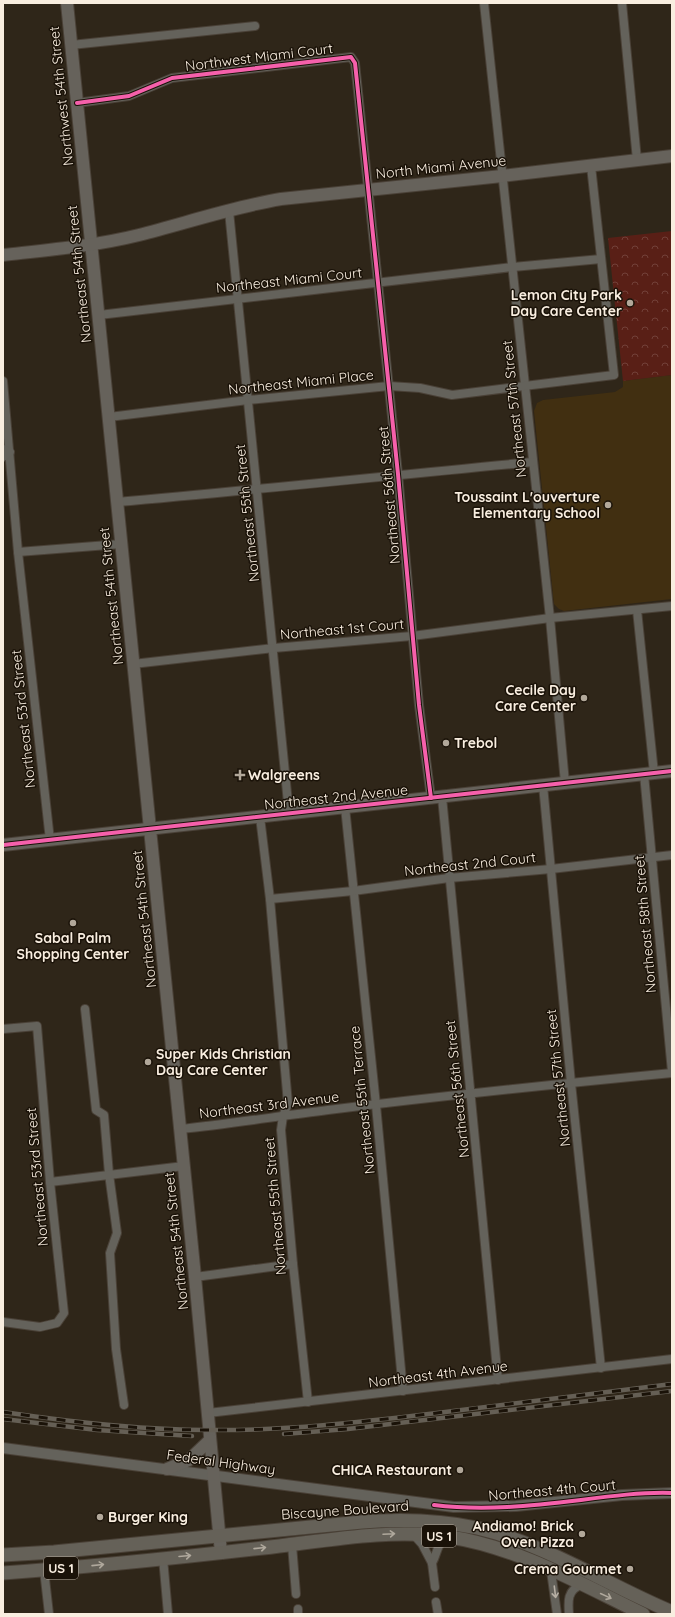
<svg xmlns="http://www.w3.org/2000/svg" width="675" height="1617" viewBox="0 0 675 1617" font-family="Quicksand,sans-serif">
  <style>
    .built { fill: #412f11 }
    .park { fill: url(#park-crowns) }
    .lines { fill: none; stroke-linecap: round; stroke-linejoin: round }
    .minor-casing { stroke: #4a4137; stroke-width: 10 }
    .tertiary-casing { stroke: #4a4137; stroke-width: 12 }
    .secondary-casing { stroke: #4a4137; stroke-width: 14 }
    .primary-casing { stroke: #4a4137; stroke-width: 15 }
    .minor { stroke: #64625b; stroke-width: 8 }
    .tertiary { stroke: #64625b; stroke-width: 10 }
    .secondary { stroke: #66625b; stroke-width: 12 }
    .primary { stroke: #656158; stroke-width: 13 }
    .rail-casing { stroke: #655f55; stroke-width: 4.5 }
    .rail { stroke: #1a1208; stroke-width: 3; stroke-dasharray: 9; stroke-linecap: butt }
    .cycleway-casing { stroke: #1a1208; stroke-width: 6 }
    .cycleway { stroke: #f560ab; stroke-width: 4 }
    .oneway { stroke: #afa89c }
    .oneway2 { stroke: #b6afa4 }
    .poi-dot { fill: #b2a89a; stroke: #1a1208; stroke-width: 1.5 }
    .labels { text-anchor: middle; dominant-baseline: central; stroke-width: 3; stroke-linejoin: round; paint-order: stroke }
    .shield { fill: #1a1208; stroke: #b6ac9f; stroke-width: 1 }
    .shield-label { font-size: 13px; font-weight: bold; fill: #f9eee0 }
    .street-label { font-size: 14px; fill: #f9eee0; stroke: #1a1208 }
    .poi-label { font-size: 14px; font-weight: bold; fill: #f9eee0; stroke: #1a1208; text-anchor: end }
  </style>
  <defs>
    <pattern id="park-crowns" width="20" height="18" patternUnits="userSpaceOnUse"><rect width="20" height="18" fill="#591f16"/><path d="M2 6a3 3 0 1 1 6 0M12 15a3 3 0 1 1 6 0" fill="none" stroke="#724038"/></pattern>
  </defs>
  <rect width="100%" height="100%" fill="#2f2619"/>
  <polygon class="built" points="672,375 672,599 564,611 559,609 554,604 534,411 537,403 543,400 615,392 623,387 623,381"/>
  <polygon class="park" points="672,231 672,375 623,381 608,238"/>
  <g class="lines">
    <defs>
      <g id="minor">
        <polyline points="484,3 550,618 565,783"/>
        <polyline points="622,3 637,160"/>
        <polyline points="71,45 255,26"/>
        <polyline points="77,103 129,96 172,78 351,57 355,63 398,474 419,705 431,798"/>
        <polyline points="229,211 289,813"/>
        <polyline points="99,315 513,267 601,259"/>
        <polyline points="3,381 18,552 50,840"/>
        <polyline points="109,417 248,400 389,386 420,388 452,395 614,375 591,166"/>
        <polyline points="3,449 10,452 3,457"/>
        <path d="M117,502c139,-12 277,-27 416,-40"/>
        <polyline points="18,552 121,544"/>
        <polyline points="637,610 654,773"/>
        <polyline points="133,664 274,648 412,636 550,618 672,606"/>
        <polyline points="644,774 672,1072"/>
        <polyline points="543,785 571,1083 601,1368"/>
        <polyline points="442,797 498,1380"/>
        <polyline points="345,807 376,1105 403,1391"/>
        <polyline points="260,817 270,899 288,1104 283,1116 281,1130 293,1264 308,1402"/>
        <polyline points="270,899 353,891 449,878 551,869 672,855"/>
        <polyline points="85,1009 96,1110 104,1115 109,1174 117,1233 110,1253 116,1349 124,1405"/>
        <polyline points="3,1029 37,1026 50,1182 64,1313 57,1323 40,1327 3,1322"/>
        <path d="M181,1129c49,-5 98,-13 147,-19 114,-14 229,-26 344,-37"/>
        <polyline points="50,1182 184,1166"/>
        <polyline points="195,1277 293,1264"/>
        <polyline points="208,1413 672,1359"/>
        <polyline points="413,1534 422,1544 432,1563 435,1587"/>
        <polyline points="292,1545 296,1594"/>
        <polyline points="163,1558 168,1614"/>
        <path d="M432,1563c6,-10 4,-20 16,-26"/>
        <polyline points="44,1570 49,1614"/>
        <polyline points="551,1571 557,1614"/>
        <polyline points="436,1602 438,1614"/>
        <polyline points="298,1609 298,1614"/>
        <path d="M569,1614c-1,-12 -2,-25 13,-29"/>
      </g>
      <polyline id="tertiary" points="3,1448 454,1507 516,1506 622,1495 672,1493"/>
      <g id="secondary">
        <polyline points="67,3 195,1277 221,1553"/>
        <path d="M3,255c45,-5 92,-9 136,-20 47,-12 94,-28 142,-36l221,-23 170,-20"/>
        <polyline points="3,845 672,771"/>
        <polyline points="167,1469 189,1460 210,1440"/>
      </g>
      <g id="primary">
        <path d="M3,1555l51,-3 308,-30c39,-3 77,-2 115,6 69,16 130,57 195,84"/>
        <path d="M3,1573c87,-6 173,-15 260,-25 62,-7 125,-20 187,-11 67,10 133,48 193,77"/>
      </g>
    </defs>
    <use href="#minor" class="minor-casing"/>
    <use href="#tertiary" class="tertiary-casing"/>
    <use href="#secondary" class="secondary-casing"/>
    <use href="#primary" class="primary-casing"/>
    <use href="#minor" class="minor"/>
    <use href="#tertiary" class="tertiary"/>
    <use href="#secondary" class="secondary"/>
    <use href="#primary" class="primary"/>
    <defs>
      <g id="rail">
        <path d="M3,1412c68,10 136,18 205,18 77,1 153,-8 229,-17 78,-10 157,-19 235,-29"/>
        <polyline points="3,1419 97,1430 192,1436"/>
        <polyline points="284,1434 348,1429 672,1391"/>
      </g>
    </defs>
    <use href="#rail" class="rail-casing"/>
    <use href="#rail" class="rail"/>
    <defs>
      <g id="cycleway">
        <polyline points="77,103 129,96 172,78 351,57 355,63 398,474 419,705 431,798"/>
        <polyline points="3,845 672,771"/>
        <path d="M434,1505c49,6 98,1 147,-5 30,-4 61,-8 91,-7"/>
      </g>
    </defs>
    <use href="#cycleway" class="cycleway-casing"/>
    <use href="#cycleway" class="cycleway"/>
  </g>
  <defs><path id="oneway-shaft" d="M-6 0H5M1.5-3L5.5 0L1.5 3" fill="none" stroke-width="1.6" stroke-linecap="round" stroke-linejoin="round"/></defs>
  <g class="oneway">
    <use href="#oneway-shaft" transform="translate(389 1534) rotate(-3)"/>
    <use href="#oneway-shaft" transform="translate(260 1548) rotate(-6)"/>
    <use href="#oneway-shaft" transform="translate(185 1556) rotate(-5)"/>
    <use href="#oneway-shaft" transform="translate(98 1565) rotate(-6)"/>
    <use href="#oneway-shaft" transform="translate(606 1596) rotate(25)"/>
  </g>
  <use class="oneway2" href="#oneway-shaft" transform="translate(555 1592) rotate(83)"/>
  <g class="poi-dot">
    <circle cx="630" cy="303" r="4"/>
    <circle cx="608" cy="505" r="4"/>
    <circle cx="584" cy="698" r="4"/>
    <circle cx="446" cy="743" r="4"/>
    <path d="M238 769h4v4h4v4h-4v4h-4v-4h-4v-4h4z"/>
    <circle cx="73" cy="923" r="4"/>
    <circle cx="148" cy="1062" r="4"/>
    <circle cx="460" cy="1470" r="4"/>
    <circle cx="100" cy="1517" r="4"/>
    <circle cx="582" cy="1534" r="4"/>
    <circle cx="630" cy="1569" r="4"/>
  </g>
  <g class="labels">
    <g class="shield">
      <rect x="422" y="1525" width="34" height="22" rx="3"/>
      <rect x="44" y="1557" width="34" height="22" rx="3"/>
    </g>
    <g class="shield-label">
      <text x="439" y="1536">US 1</text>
      <text x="61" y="1568">US 1</text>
    </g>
    <g class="street-label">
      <text transform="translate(259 57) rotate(-7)">Northwest Miami Court</text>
      <text transform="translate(61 96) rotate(-96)">Northwest 54th Street</text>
      <text transform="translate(441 167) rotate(-6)">North Miami Avenue</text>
      <text transform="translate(79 274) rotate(-96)">Northeast 54th Street</text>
      <text transform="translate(289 280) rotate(-6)">Northeast Miami Court</text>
      <text transform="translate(301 382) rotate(-6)">Northeast Miami Place</text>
      <text transform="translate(514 409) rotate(-96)">Northeast 57th Street</text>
      <text transform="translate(389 495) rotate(-95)">Northeast 56th Street</text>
      <text transform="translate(247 513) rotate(-96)">Northeast 55th Street</text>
      <text transform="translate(111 596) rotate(-96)">Northeast 54th Street</text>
      <text transform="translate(342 629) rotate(-5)">Northeast 1st Court</text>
      <text transform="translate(23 719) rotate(-96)">Northeast 53rd Street</text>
      <text transform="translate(336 797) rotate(-6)">Northeast 2nd Avenue</text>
      <text transform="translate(470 864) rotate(-6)">Northeast 2nd Court</text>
      <text transform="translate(144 919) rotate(-96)">Northeast 54th Street</text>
      <text transform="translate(645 924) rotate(-95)">Northeast 58th Street</text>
      <text transform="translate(558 1078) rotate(-96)">Northeast 57th Street</text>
      <text transform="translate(457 1089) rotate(-96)">Northeast 56th Street</text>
      <text transform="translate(362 1100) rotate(-96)">Northeast 55th Terrace</text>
      <text transform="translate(269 1105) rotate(-7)">Northeast 3rd Avenue</text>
      <text transform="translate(37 1177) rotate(-95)">Northeast 53rd Street</text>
      <text transform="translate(275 1206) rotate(-95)">Northeast 55th Street</text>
      <text transform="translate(176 1241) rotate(-96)">Northeast 54th Street</text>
      <text transform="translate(438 1374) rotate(-7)">Northeast 4th Avenue</text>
      <text transform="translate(221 1462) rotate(8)">Federal Highway</text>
      <text transform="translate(552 1490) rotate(-5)">Northeast 4th Court</text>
      <text transform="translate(345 1510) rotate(-4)">Biscayne Boulevard</text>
    </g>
    <g class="poi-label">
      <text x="622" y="295">Lemon City Park<tspan x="622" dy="16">Day Care Center</tspan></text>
      <text x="600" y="497">Toussaint L'ouverture<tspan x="600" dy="16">Elementary School</tspan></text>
      <text x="576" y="690">Cecile Day<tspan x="576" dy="16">Care Center</tspan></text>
      <text x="454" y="743" text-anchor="start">Trebol</text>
      <text x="248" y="775" text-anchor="start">Walgreens</text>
      <text x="73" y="938" text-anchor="middle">Sabal Palm<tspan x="73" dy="16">Shopping Center</tspan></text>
      <text x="156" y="1054" text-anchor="start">Super Kids Christian<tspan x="156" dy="16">Day Care Center</tspan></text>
      <text x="452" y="1470">CHICA Restaurant</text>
      <text x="108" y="1517" text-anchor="start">Burger King</text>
      <text x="574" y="1526">Andiamo! Brick<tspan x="574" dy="16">Oven Pizza</tspan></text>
      <text x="622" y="1569">Crema Gourmet</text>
    </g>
  </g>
  <rect width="675" height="1617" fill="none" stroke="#f9eee0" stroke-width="8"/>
</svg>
